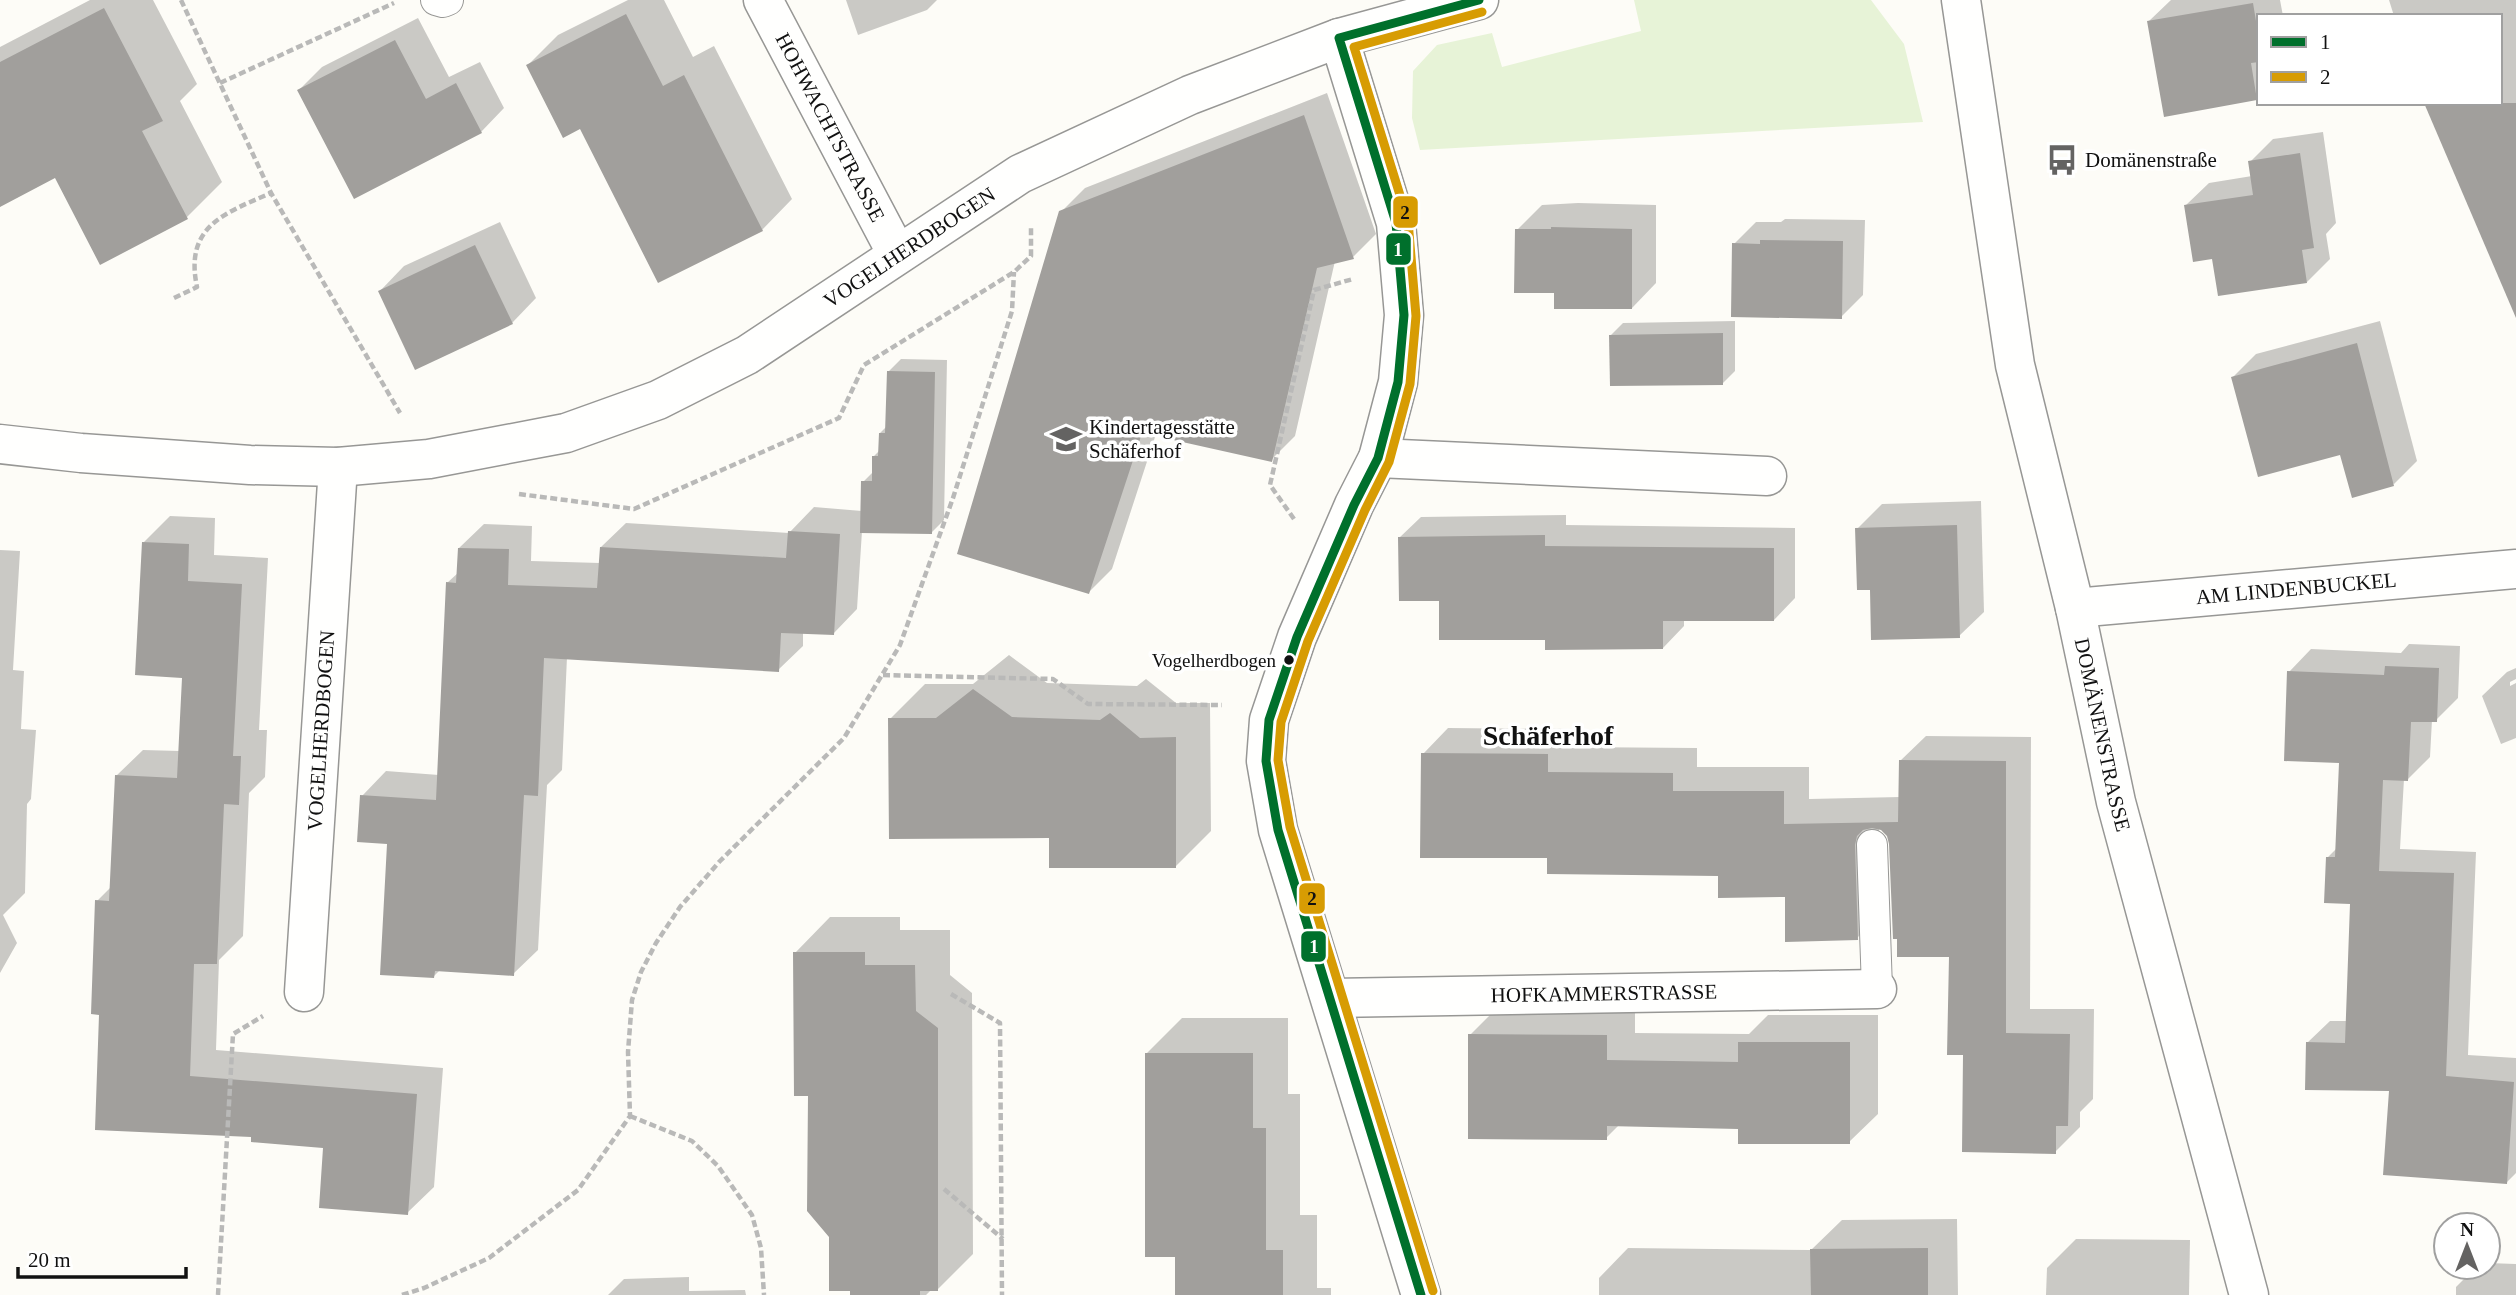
<svg xmlns="http://www.w3.org/2000/svg" width="2516" height="1295" viewBox="0 0 2516 1295" font-family="Georgia,serif">
  <style>
    .green { fill: #e7f3d7 }
    .shadow { fill: #0003 }
    .building { fill: #a19f9c }
    .lines { fill: none; stroke-linecap: round; stroke-linejoin: round }
    .service-casing { stroke: #979795; stroke-width: 32 }
    .minor-casing { stroke: #979795; stroke-width: 41 }
    .path { stroke: #b9b9b8; stroke-width: 4.5; stroke-dasharray: 7 3.5; stroke-linecap: butt }
    .service { stroke: #fffffe; stroke-width: 30 }
    .minor { stroke: #fffffe; stroke-width: 38 }
    .bus-1-casing { stroke: #fff; stroke-width: 14 }
    .bus-2-casing { stroke: #fff; stroke-width: 14 }
    .bus-1 { stroke: #00702c; stroke-width: 9 }
    .bus-2 { stroke: #d79c03; stroke-width: 9 }
    .bus-dot { fill: #111; stroke: #fff; stroke-width: 2.5 }
    .labels { text-anchor: middle; dominant-baseline: central; stroke-width: 7; stroke-linejoin: round; paint-order: stroke }
    .bus-label { font-size: 19px; fill: #111; stroke: #fff; text-anchor: end }
    .street-label { font-size: 21px; fill: #111; stroke: #fff }
    .poi-label { font-size: 21px; fill: #111; stroke: #fff; text-anchor: start }
    .district-label { font-size: 28px; font-weight: bold; fill: #111; stroke: #fff }
    .line-badge { stroke: #fff; stroke-width: 2.5 }
    .badge-label { font-size: 19px; text-anchor: middle; font-weight: bold; fill: #fff }
    .pale-badge-label { font-size: 19px; text-anchor: middle; font-weight: bold; fill: #111 }
  </style>
  <rect width="100%" height="100%" fill="#fdfcf7"/>
  <polygon class="green" points="1634,0 1871,0 1904,44 1923,122 1420,150 1412,118 1413,71 1437,45 1492,33 1502,67 1641,31"/>
  <g class="shadow">
    <polygon points="90,0 153,0 197,84 180,101 222,182 187,217 101,262 56,176 0,205 0,47"/>
    <polygon points="628,0 664,0 693,57 714,46 792,199 762,230 581,127 528,65 558,35"/>
    <polygon points="846,0 937,0 927,10 858,35"/>
    <polygon points="2171,0 2280,0 2283,16 2259,16 2259,96 2256,99 2149,21"/>
    <polygon points="2389,0 2516,0 2516,314 2500,103 2500,16 2394,16"/>
    <polygon points="418,18 449,77 480,62 504,108 481,132 354,197 299,90 322,67"/>
    <polygon points="1327,93 1376,234 1353,257 1335,261 1295,436 1271,460 1156,434 1112,569 1089,592 1061,212 1085,188"/>
    <polygon points="2323,132 2336,223 2326,234 2330,259 2307,282 2214,257 2186,205 2209,183 2252,176 2250,162 2273,139"/>
    <polygon points="1578,203 1656,205 1656,283 1632,308 1517,230 1542,205"/>
    <polygon points="1785,219 1865,220 1863,295 1841,317 1734,244 1756,222 1781,222"/>
    <polygon points="500,222 536,298 512,323 380,291 404,266"/>
    <polygon points="1735,321 1735,371 1723,383 1611,335 1623,323"/>
    <polygon points="2380,321 2417,461 2394,484 2341,453 2233,377 2256,354"/>
    <polygon points="901,359 947,360 944,520 932,532 862,531 857,609 833,634 803,632 803,646 778,670 567,657 562,770 547,785 538,950 513,974 440,970 434,976 389,842 362,796 386,771 439,775 447,583 459,572 459,548 484,524 532,526 531,561 600,563 601,547 626,523 789,533 814,507 862,511 863,482 873,472 873,457 880,450 880,433 887,426 888,372"/>
    <polygon points="1981,501 1984,612 1959,636 1871,588 1857,529 1882,504"/>
    <polygon points="1566,515 1566,525 1795,528 1795,598 1774,620 1684,620 1684,626 1663,648 1547,638 1441,599 1399,538 1421,517"/>
    <polygon points="170,516 215,518 214,555 268,558 259,730 267,730 265,777 249,793 243,936 219,960 216,1050 443,1068 434,1187 407,1213 325,1146 253,1135 101,1014 97,901 111,887 116,776 143,750 180,751 184,676 143,543"/>
    <polygon points="0,550 20,551 13,670 24,671 21,729 36,730 31,799 27,804 25,893 3,915 17,943 0,973"/>
    <polygon points="2409,644 2460,646 2458,698 2436,720 2432,720 2430,757 2408,779 2404,779 2400,849 2476,852 2468,1055 2516,1058 2516,1173 2506,1183 2391,1090 2307,1043 2330,1021 2348,1021 2352,903 2328,857 2337,848 2341,762 2289,672 2311,649 2401,653"/>
    <polygon points="1009,655 1047,683 1137,686 1146,679 1176,703 1210,703 1211,831 1176,866 1051,836 890,719 925,684 973,684"/>
    <polygon points="2516,668 2516,679 2510,682 2510,686 2516,683 2516,738 2501,744 2482,696 2507,672"/>
    <polygon points="1448,728 1572,729 1572,747 1697,748 1697,767 1809,767 1809,799 1900,797 1900,761 1926,736 2031,737 2030,1009 2094,1009 2093,1099 2080,1112 2080,1127 2055,1152 1965,1053 1950,955 1888,834 1879,827 1882,913 1857,938 1787,895 1719,874 1549,856 1423,754"/>
    <polygon points="830,917 900,917 900,930 950,930 950,975 972,993 973,1254 938,1289 932,1289 926,1295 852,1295 831,1237 810,1094 795,953"/>
    <polygon points="1498,1007 1635,1007 1635,1033 1749,1034 1768,1015 1878,1015 1878,1114 1849,1142 1740,1127 1619,1125 1606,1138 1470,1035"/>
    <polygon points="1182,1018 1288,1018 1288,1094 1300,1094 1300,1215 1317,1215 1317,1288 1331,1288 1331,1295 1177,1295 1177,1255 1147,1053"/>
    <polygon points="1957,1219 1958,1295 1599,1295 1599,1278 1628,1248 1811,1250 1842,1220"/>
    <polygon points="2076,1239 2190,1240 2189,1295 2046,1295 2047,1268"/>
    <polygon points="2488,1263 2516,1264 2516,1295 2456,1295 2456,1287 2476,1267 2488,1267"/>
    <polygon points="689,1277 689,1291 745,1290 746,1295 608,1295 624,1279"/>
  </g>
  <g class="building">
    <polygon points="2253,3 2259,39 2259,62 2251,63 2257,100 2164,117 2147,21"/>
    <polygon points="104,8 163,121 142,131 188,219 100,265 55,178 0,207 0,62"/>
    <polygon points="626,14 663,86 684,75 763,231 658,283 580,129 563,138 526,65"/>
    <polygon points="395,40 426,99 456,83 482,133 354,199 297,90"/>
    <polygon points="2424,103 2516,103 2516,318"/>
    <polygon points="1304,115 1354,259 1317,268 1272,462 1142,433 1089,594 957,554 1059,211"/>
    <polygon points="2300,153 2314,248 2302,250 2307,283 2218,296 2212,259 2193,262 2184,205 2253,195 2248,161"/>
    <polygon points="1551,227 1632,229 1632,309 1554,309 1554,293 1514,293 1515,229 1551,229"/>
    <polygon points="1760,240 1843,241 1842,319 1731,317 1732,243 1760,244"/>
    <polygon points="475,245 513,324 415,370 378,291"/>
    <polygon points="1723,333 1723,385 1610,386 1609,335"/>
    <polygon points="2357,343 2394,486 2352,498 2340,455 2258,477 2231,377"/>
    <polygon points="887,371 935,372 932,534 860,533 861,481 872,481 872,456 878,456 879,433 885,433"/>
    <polygon points="1957,525 1960,638 1871,640 1870,590 1857,590 1855,528"/>
    <polygon points="788,531 840,534 834,635 781,633 779,672 544,658 538,796 524,795 514,976 435,971 434,978 380,975 387,844 357,842 360,795 436,800 446,582 456,583 458,548 509,549 508,585 597,588 600,547 786,558"/>
    <polygon points="1545,535 1545,546 1774,548 1774,621 1663,621 1663,649 1545,650 1545,640 1439,640 1439,601 1399,601 1398,537"/>
    <polygon points="142,542 189,544 188,581 242,584 233,756 241,756 239,805 224,804 217,964 194,964 190,1076 417,1094 408,1215 319,1208 323,1148 251,1142 251,1137 95,1130 99,1015 91,1014 95,900 109,901 115,775 177,778 182,678 135,675"/>
    <polygon points="2385,666 2439,668 2437,722 2411,722 2408,781 2383,780 2379,871 2454,873 2446,1076 2514,1082 2507,1184 2383,1175 2389,1091 2305,1090 2306,1042 2345,1043 2350,904 2324,903 2326,857 2335,857 2339,763 2284,761 2287,671 2384,675"/>
    <polygon points="973,689 1012,717 1100,720 1110,713 1140,738 1176,737 1176,868 1049,868 1049,838 889,839 888,718 936,718"/>
    <polygon points="1421,753 1548,754 1548,772 1673,773 1673,791 1784,791 1784,824 1898,822 1899,760 2006,761 2006,1033 2070,1034 2068,1126 2056,1126 2056,1154 1962,1152 1963,1055 1947,1055 1949,957 1897,957 1897,939 1893,939 1889,844 1887,836 1881,830 1872,828 1863,830 1857,836 1855,845 1858,940 1785,942 1785,897 1718,898 1718,876 1547,874 1547,858 1420,858"/>
    <polygon points="793,952 865,952 865,965 915,965 916,1011 938,1028 938,1291 920,1291 920,1295 850,1295 850,1291 829,1291 829,1237 807,1211 808,1096 794,1096"/>
    <polygon points="1468,1034 1607,1035 1607,1060 1738,1062 1738,1042 1850,1042 1850,1144 1738,1144 1738,1129 1607,1126 1607,1140 1468,1139"/>
    <polygon points="1145,1053 1253,1053 1253,1128 1266,1128 1266,1250 1283,1250 1283,1295 1175,1295 1175,1257 1145,1257"/>
    <polygon points="1928,1248 1928,1295 1811,1295 1810,1249"/>
  </g>
  <g class="lines">
    <defs>
      <g id="service">
        <polyline points="436,0 443,2 448,0"/>
        <polyline points="1872,845 1877,989"/>
      </g>
      <g id="minor">
        <path id="s1" d="M763,0l134,254"/>
        <path id="s2" d="M1961,0l54,365 60,243 41,194 133,493"/>
        <polyline points="1339,38 1396,223 1404,315 1398,382 1378,458 1354,505 1297,637 1269,720 1266,761 1278,830 1421,1295"/>
        <path id="s3" d="M0,444l81,9 169,12 88,2 91,-8 137,-26 92,-33 89,-45 273,-181 170,-79 149,-57 140,-38"/>
        <polyline points="1378,458 1767,476"/>
        <path id="s4" d="M2075,608l441,-39"/>
        <path id="s5" d="M304,992l34,-525"/>
        <path id="s6" d="M1331,998l546,-9"/>
      </g>
    </defs>
    <use href="#service" class="service-casing"/>
    <use href="#minor" class="minor-casing"/>
    <g class="path">
      <polyline points="181,0 271,193 400,413"/>
      <polyline points="220,83 394,3"/>
      <path d="M174,298l23,-11c-13,-61 28,-74 74,-94"/>
      <polyline points="519,494 634,509 839,418 864,365 1014,272 1031,256 1031,226"/>
      <polyline points="1294,519 1270,485 1314,290 1353,279"/>
      <polyline points="883,675 1053,679 1088,704 1222,705"/>
      <polyline points="951,994 1000,1023 1002,1295"/>
      <polyline points="630,1116 692,1141 718,1166 752,1215 761,1248 764,1295"/>
      <polyline points="944,1189 1003,1239"/>
      <polyline points="218,1295 233,1034 263,1016"/>
      <polyline points="402,1295 424,1288 489,1258 578,1190 630,1116 628,1052 632,1000 641,972 656,943 680,907 720,861 844,738 900,645 953,498 1012,311 1014,272"/>
    </g>
    <use href="#service" class="service"/>
    <use href="#minor" class="minor"/>
    <defs>
      <polyline id="bus-1" points="1421,1295 1278,830 1266,761 1269,720 1297,637 1354,505 1378,458 1398,382 1404,315 1396,223 1339,38 1479,0"/>
      <polyline id="bus-2" points="1433,1291 1290,827 1278,760 1281,722 1308,641 1365,510 1389,462 1410,384 1416,316 1408,221 1354,47 1482,12"/>
    </defs>
    <use href="#bus-1" class="bus-1-casing"/>
    <use href="#bus-2" class="bus-2-casing"/>
    <use href="#bus-1" class="bus-1"/>
    <use href="#bus-2" class="bus-2"/>
  </g>
  <defs>
    <symbol id="bus-bare" viewBox="-9 -9 18 18"><path d="M-5-6H5V4H4V6H2V4H-2V6H-4V4H-5ZM-3.5-4V0h7V-4ZM-3.5 1.2v1.5H-2V1.2ZM2 1.2v1.5H3.5V1.2Z" fill="#646362" stroke="#fff" stroke-width="2.5" paint-order="stroke"/></symbol>
    <symbol id="school-bare" viewBox="-9 -9 18 18"><path d="M0-5L7-2L0 1L-7-2ZM-4 1L0 2.5L4 1V4Q0 6-4 4Z" fill="#646362" stroke="#fff" stroke-width="2.5" paint-order="stroke"/></symbol>
  </defs>
  <g fill-rule="evenodd">
    <use href="#bus-bare" x="2040" y="138" width="44" height="44"/>
    <use href="#school-bare" x="1044" y="417" width="44" height="44"/>
  </g>
  <circle class="bus-dot" cx="1289" cy="660" r="6"/>
  <g class="labels">
    <g class="bus-label">
      <text x="1276" y="660">Vogelherdbogen</text>
    </g>
    <g class="street-label">
      <text stroke="none"><textPath href="#s1" startOffset="144">HOHWACHTSTRASSE</textPath></text>
      <text stroke="none"><textPath href="#s3" startOffset="962">VOGELHERDBOGEN</textPath></text>
      <text stroke="none"><textPath href="#s4" startOffset="222">AM LINDENBUCKEL</textPath></text>
      <text stroke="none"><textPath href="#s5" startOffset="262">VOGELHERDBOGEN</textPath></text>
      <text stroke="none"><textPath href="#s2" startOffset="749">DOMÄNENSTRASSE</textPath></text>
      <text stroke="none"><textPath href="#s6" startOffset="273">HOFKAMMERSTRASSE</textPath></text>
    </g>
    <g class="poi-label">
      <text x="2085" y="160">Domänenstraße</text>
      <text x="1089" y="427">Kindertagesstätte<tspan x="1089" dy="24">Schäferhof</tspan></text>
    </g>
    <g class="district-label">
      <text x="1548" y="735">Schäferhof</text>
    </g>
  </g>
  <g class="line-badge">
    <rect x="1392" y="195" width="27" height="34" rx="7" fill="#d79c03"/>
    <rect x="1385" y="232" width="27" height="34" rx="7" fill="#00702c"/>
    <rect x="1298" y="882" width="28" height="33" rx="7" fill="#d79c03"/>
    <rect x="1300" y="930" width="27" height="33" rx="7" fill="#00702c"/>
  </g>
  <g class="badge-label">
    <text x="1398" y="256">1</text>
    <text x="1314" y="953">1</text>
  </g>
  <g class="pale-badge-label">
    <text x="1405" y="219">2</text>
    <text x="1312" y="905">2</text>
  </g>
  <rect x="2257" y="14" width="245" height="91" fill="#ffffff" stroke="#a0a0a0" stroke-width="2"/>
  <rect x="2271" y="37" width="35" height="10" fill="#00702c" stroke="#a0a0a0" stroke-width="2"/>
  <text x="2320" y="49" font-size="21" fill="#111111">1</text>
  <rect x="2271" y="72" width="35" height="10" fill="#d79c03" stroke="#a0a0a0" stroke-width="2"/>
  <text x="2320" y="84" font-size="21" fill="#111111">2</text>
  <g transform="translate(2467 1246)"><circle r="33" fill="#ffffff" stroke="#a0a0a0" stroke-width="2"/>
  <path d="M0-5L12 26L0 18L-12 26Z" fill="#646362"/>
  <text y="-10" font-size="19" font-weight="bold" text-anchor="middle" fill="#111111">N</text>
  </g>
  <path d="M18 1267v10h168v-10" fill="none" stroke="#111111" stroke-width="3.5"/>
  <text x="28" y="1267" font-size="21" fill="#111111" stroke="#ffffff" stroke-width="5" paint-order="stroke">20 m</text>
</svg>
